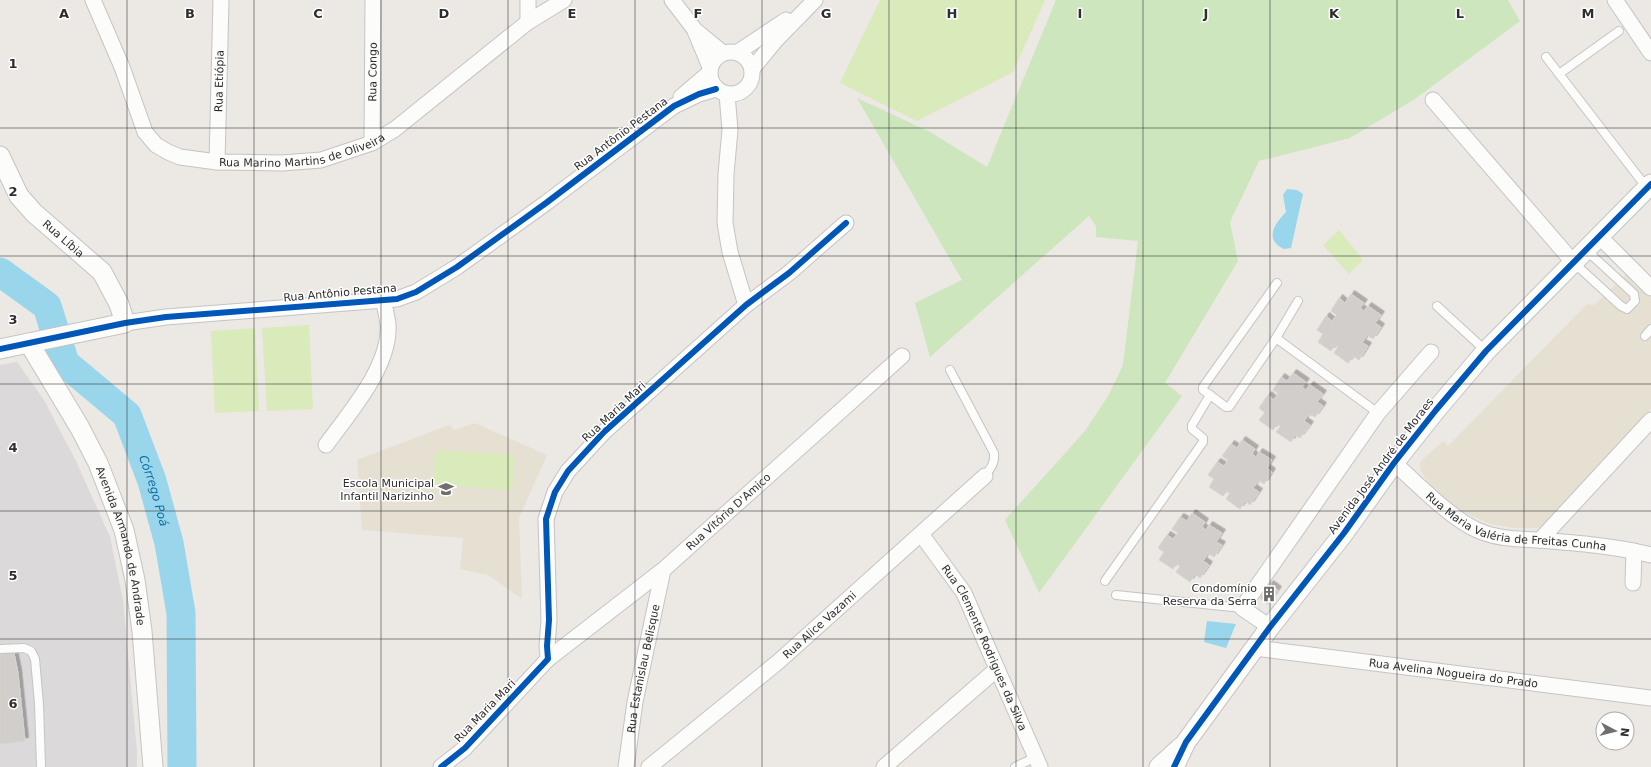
<svg xmlns="http://www.w3.org/2000/svg" width="1651" height="767" viewBox="0 0 1651 767" font-family="'DejaVu Sans',sans-serif">
  <style>
    .industrial { fill: #dcd9db }
    .education { fill: #e6e0d3 }
    .green { fill: #cee6be }
    .pitch { fill: #d9eabb }
    .water { fill: #99d6ec }
    .lines { fill: none; stroke-linecap: round; stroke-linejoin: round }
    .river { stroke: #99d6ec; stroke-width: 29 }
    .building { fill: #d1cecb; stroke: #d7d4d0; filter: url(#shadow) }
    .service-casing { stroke: #c5c4c5; stroke-width: 10 }
    .minor-casing { stroke: #c5c4c5; stroke-width: 17 }
    .tertiary-casing { stroke: #c5c4c5; stroke-width: 21 }
    .service { stroke: #fcfcfb; stroke-width: 8 }
    .minor { stroke: #fcfcfb; stroke-width: 15 }
    .tertiary { stroke: #fcfcfb; stroke-width: 19 }
    .cycleway-casing { stroke: #fff; stroke-width: 8 }
    .cycleway { stroke: #0057b8; stroke-width: 6 }
    .grid { fill: none; stroke: #2e2e2e; stroke-width: 1; stroke-opacity: 0.55 }
    .labels { text-anchor: middle; dominant-baseline: central; stroke-width: 3; stroke-linejoin: round; paint-order: stroke }
    .street-label { font-size: 11px; fill: #2e2e2e; stroke: #fff }
    .poi-label { font-size: 11px; fill: #2e2e2e; stroke: #fff; text-anchor: end }
    .water-label { font-size: 12px; font-style: italic; fill: #0d6fa3; stroke: #fff }
    .grid-label { font-size: 13px; text-anchor: middle; font-weight: bold; fill: #2e2e2e; stroke: #fff; stroke-width: 3; stroke-linejoin: round; paint-order: stroke }
  </style>
  <defs>
    <filter id="shadow"><feDropShadow dx="3.5" dy="-3.5" stdDeviation="0" flood-color="#0004"/></filter>
  </defs>
  <rect width="100%" height="100%" fill="#ece8e4"/>
  <polygon class="industrial" points="17,362 44,400 76,461 110,537 123,600 137,752 137,767 0,767 0,365"/>
  <g class="education">
    <polygon points="1628,273 1651,294 1651,409 1544,528 1514,528 1490,524 1459,510 1434,492 1420,469 1420,462 1443,441 1448,446 1587,304 1594,305"/>
    <polygon points="475,423 547,455 519,518 522,599 488,575 460,569 463,538 362,530 357,460 449,425 454,430"/>
  </g>
  <polygon class="green" points="1056,0 1508,0 1520,21 1415,99 1350,138 1259,161 1230,222 1238,261 1165,383 1182,396 1039,593 1005,520 1085,431 1108,396 1123,365 1138,241 1096,237 1096,226 1089,216 930,357 915,303 962,280 857,98 930,132 987,167"/>
  <g class="pitch">
    <polygon points="880,0 1045,0 1013,72 917,121 840,83"/>
    <polygon points="1339,230 1363,260 1349,274 1323,245"/>
    <polygon points="309,325 313,409 267,411 262,328"/>
    <polygon points="255,328 259,411 215,413 211,331"/>
    <polygon points="435,450 515,455 512,491 433,484"/>
  </g>
  <g class="water">
    <path d="M1287,189l10,1 6,4 -12,54 -7,1c-20,-9 -10,-25 2,-37l-3,-17z"/>
    <polygon points="1207,621 1236,624 1226,648 1204,642"/>
  </g>
  <g class="lines">
    <path class="river" id="s1" d="M0,272l47,34 18,57 62,52 25,66 17,62 12,70 1,154"/>
  </g>
  <g class="building">
    <polygon points="1351,294 1364,303 1360,308 1364,311 1368,306 1381,315 1375,323 1381,327 1373,339 1367,335 1362,343 1368,346 1359,360 1353,356 1348,363 1334,353 1338,347 1335,345 1331,351 1318,342 1323,334 1317,330 1326,316 1332,321 1337,315 1331,311 1339,298 1345,303"/>
    <polygon points="1293,373 1306,382 1302,387 1306,390 1310,385 1323,394 1317,402 1323,406 1315,417 1309,414 1304,421 1310,425 1300,438 1295,435 1291,442 1276,432 1281,426 1277,424 1273,430 1259,420 1265,413 1259,408 1268,395 1274,400 1278,393 1273,390 1281,377 1287,381"/>
    <polygon points="1242,440 1255,449 1252,454 1256,457 1259,452 1272,460 1267,468 1272,472 1264,484 1259,480 1253,488 1259,492 1250,505 1245,501 1240,509 1226,499 1230,493 1227,491 1223,496 1209,487 1214,479 1208,475 1217,462 1224,466 1228,460 1222,456 1231,444 1237,448"/>
    <polygon points="1192,513 1205,522 1202,527 1206,530 1209,525 1222,533 1216,542 1222,545 1214,557 1208,553 1203,561 1209,565 1200,578 1195,574 1190,582 1176,572 1180,566 1177,564 1173,569 1159,560 1164,552 1158,548 1167,535 1173,539 1178,533 1172,529 1180,517 1187,521"/>
    <polygon points="1270,584 1278,590 1268,604 1260,598"/>
    <polygon points="14,653 18,673 25,741 0,744 0,655"/>
  </g>
  <g class="lines">
    <defs>
      <g id="service">
        <polyline points="1546,57 1647,188"/>
        <polyline points="1559,74 1619,31"/>
        <polyline points="1573,262 1621,306 1627,309 1635,301 1634,294 1586,250"/>
        <polyline points="1437,306 1486,351"/>
        <polyline points="1645,336 1651,329"/>
        <polyline points="1276,338 1298,301"/>
        <path d="M950,370l44,83c1,10 -3,15 -9,23"/>
        <polyline points="1210,395 1203,390 1203,387 1277,283"/>
        <polyline points="1105,581 1203,442 1203,438 1192,429 1192,425 1210,395 1226,407 1229,407 1276,338 1378,413"/>
        <polyline points="1116,595 1242,608"/>
        <polyline points="0,649 24,648 31,651 35,659 39,704 41,766"/>
        <polyline points="1015,767 1036,757"/>
      </g>
      <g id="minor">
        <path id="s2" d="M93,0l29,67 23,65 11,13 12,7 12,5 37,5 65,1 39,-3 51,-17 23,-14 133,-107 36,-22"/>
        <polyline points="672,0 695,30 723,53"/>
        <polyline points="1615,0 1651,53"/>
        <polyline points="528,22 528,0"/>
        <polyline points="695,31 710,67"/>
        <circle cx="731" cy="73" r="21"/>
        <polyline points="738,52 786,20"/>
        <polyline points="752,69 776,40 815,0"/>
        <polyline points="727,94 730,130 726,174 725,223 730,252 746,305"/>
        <polyline points="681,97 709,73"/>
        <polyline points="1433,100 1573,262"/>
        <path id="s3" d="M372,143l1,-143"/>
        <path id="s4" d="M217,162l4,-162"/>
        <polyline points="1599,236 1651,288"/>
        <polyline points="125,323 166,317 397,299 416,292 457,267 546,203 674,106 699,94 716,89"/>
        <path d="M326,445c23,-32 65,-79 62,-121 -1,-8 -3,-16 -5,-24"/>
        <path id="s5" d="M1394,463c23,20 56,55 83,67 20,9 40,9 62,10 38,3 76,6 112,15"/>
        <path id="s6" d="M921,534l43,59 76,174"/>
        <polyline points="1540,540 1651,420"/>
        <polyline points="1633,583 1634,551"/>
        <polyline points="1270,627 1242,608 1378,413 1431,352"/>
        <path id="s7" d="M1255,648l396,50"/>
        <path id="s8" d="M548,659l115,-89 239,-214"/>
        <polyline points="441,767 465,748 548,659 547,646 549,620 546,519 555,492 568,471 604,432 746,305 789,273 846,223"/>
        <path id="s9" d="M626,767l9,-65 28,-132"/>
        <path id="s10" d="M649,767l129,-105 207,-186"/>
        <polyline points="884,767 997,669"/>
      </g>
      <g id="tertiary">
        <path id="s11" d="M0,156l19,40 15,17 68,59 17,32 6,19 -125,26"/>
        <path id="s12" d="M29,343l51,85 18,35 26,67 11,50 7,51 11,136"/>
        <polyline points="1159,767 1181,747"/>
        <polyline points="1174,767 1186,742 1270,627 1344,533 1394,463 1436,410 1486,351 1651,184"/>
      </g>
    </defs>
    <use href="#service" class="service-casing"/>
    <use href="#minor" class="minor-casing"/>
    <use href="#tertiary" class="tertiary-casing"/>
    <use href="#service" class="service"/>
    <use href="#minor" class="minor"/>
    <use href="#tertiary" class="tertiary"/>
    <defs>
      <g id="cycleway">
        <polyline points="0,349 125,323 166,317 397,299 416,292 457,267 546,203 674,106 699,94 716,89"/>
        <polyline points="441,767 465,748 548,659 547,646 549,620 546,519 555,492 568,471 604,432 746,305 789,273 846,223"/>
        <polyline points="1174,767 1186,742 1270,627 1344,533 1394,463 1436,410 1486,351 1651,184"/>
      </g>
    </defs>
    <use href="#cycleway" class="cycleway-casing"/>
    <use href="#cycleway" class="cycleway"/>
  </g>
  <path class="grid" d="M127,0v767M254,0v767M381,0v767M508,0v767M635,0v767M762,0v767M889,0v767M1016,0v767M1143,0v767M1270,0v767M1397,0v767M1524,0v767M0,128h1651M0,256h1651M0,384h1651M0,511h1651M0,639h1651"/>
  <defs>
    <symbol id="school-bare" viewBox="-9 -9 18 18"><path d="M0-5L7-2L0 1L-7-2ZM-4 1L0 2.5L4 1V4Q0 6-4 4Z" fill="#706f6e" stroke="#fff" stroke-width="2.5" paint-order="stroke"/></symbol>
    <symbol id="building-bare" viewBox="-9 -9 18 18"><path d="M-4-6H4V6H1V3H-1V6H-4ZM-2.5-4.3h1.7v1.8h-1.7ZM.8-4.3h1.7v1.8H.8ZM-2.5-1h1.7V.8h-1.7ZM.8-1h1.7V.8H.8Z" fill="#706f6e" stroke="#fff" stroke-width="2.5" paint-order="stroke"/></symbol>
  </defs>
  <g fill-rule="evenodd">
    <use href="#school-bare" x="435" y="478" width="22" height="22"/>
    <use href="#building-bare" x="1258" y="583" width="22" height="22"/>
  </g>
  <g class="labels">
    <g class="street-label">
      <text stroke="none"><textPath href="#s3" startOffset="71">Rua Congo</textPath></text>
      <text stroke="none"><textPath href="#s4" startOffset="81">Rua Etiópia</textPath></text>
      <text transform="translate(621 134) rotate(-37)">Rua Antônio Pestana</text>
      <text stroke="none"><textPath href="#s2" startOffset="310">Rua Marino Martins de Oliveira</textPath></text>
      <text stroke="none"><textPath href="#s11" startOffset="106">Rua Líbia</textPath></text>
      <text transform="translate(340 293) rotate(-5)">Rua Antônio Pestana</text>
      <text transform="translate(614 412) rotate(-43)">Rua Maria Mari</text>
      <text transform="translate(1381 466) rotate(-53)">Avenida José André de Moraes</text>
      <text stroke="none"><textPath href="#s8" startOffset="233">Rua Vitório D'Amico</textPath></text>
      <text stroke="none"><textPath href="#s5" startOffset="142">Rua Maria Valéria de Freitas Cunha</textPath></text>
      <text stroke="none"><textPath href="#s12" startOffset="225">Avenida Armando de Andrade</textPath></text>
      <text stroke="none"><textPath href="#s10" startOffset="222">Rua Alice Vazami</textPath></text>
      <text stroke="none"><textPath href="#s6" startOffset="131">Rua Clemente Rodrigues da Silva</textPath></text>
      <text stroke="none"><textPath href="#s9" startOffset="100">Rua Estanislau Belisque</textPath></text>
      <text stroke="none"><textPath href="#s7" startOffset="200">Rua Avelina Nogueira do Prado</textPath></text>
      <text transform="translate(485 711) rotate(-46)">Rua Maria Mari</text>
    </g>
    <g class="poi-label">
      <text x="434" y="483">Escola Municipal<tspan x="434" dy="13">Infantil Narizinho</tspan></text>
      <text x="1257" y="588">Condomínio<tspan x="1257" dy="13">Reserva da Serra</tspan></text>
    </g>
    <g class="water-label">
      <text stroke="none"><textPath href="#s1" startOffset="279">Córrego Poá</textPath></text>
    </g>
  </g>
  <g class="grid-label">
    <text x="64" y="18">A</text>
    <text x="190" y="18">B</text>
    <text x="318" y="18">C</text>
    <text x="444" y="18">D</text>
    <text x="572" y="18">E</text>
    <text x="698" y="18">F</text>
    <text x="826" y="18">G</text>
    <text x="952" y="18">H</text>
    <text x="1080" y="18">I</text>
    <text x="1206" y="18">J</text>
    <text x="1334" y="18">K</text>
    <text x="1460" y="18">L</text>
    <text x="1588" y="18">M</text>
    <text x="13" y="68">1</text>
    <text x="13" y="196">2</text>
    <text x="13" y="324">3</text>
    <text x="13" y="452">4</text>
    <text x="13" y="580">5</text>
    <text x="13" y="708">6</text>
  </g>
  <g transform="translate(1615 731) rotate(97)"><circle r="19" fill="#ffffff" stroke="#ababab"/>
  <path d="M0-3L7 15L0 10L-7 15Z" fill="#706f6e"/>
  <text y="-6" font-size="11" font-weight="bold" text-anchor="middle" fill="#2e2e2e">N</text>
  </g>
</svg>
